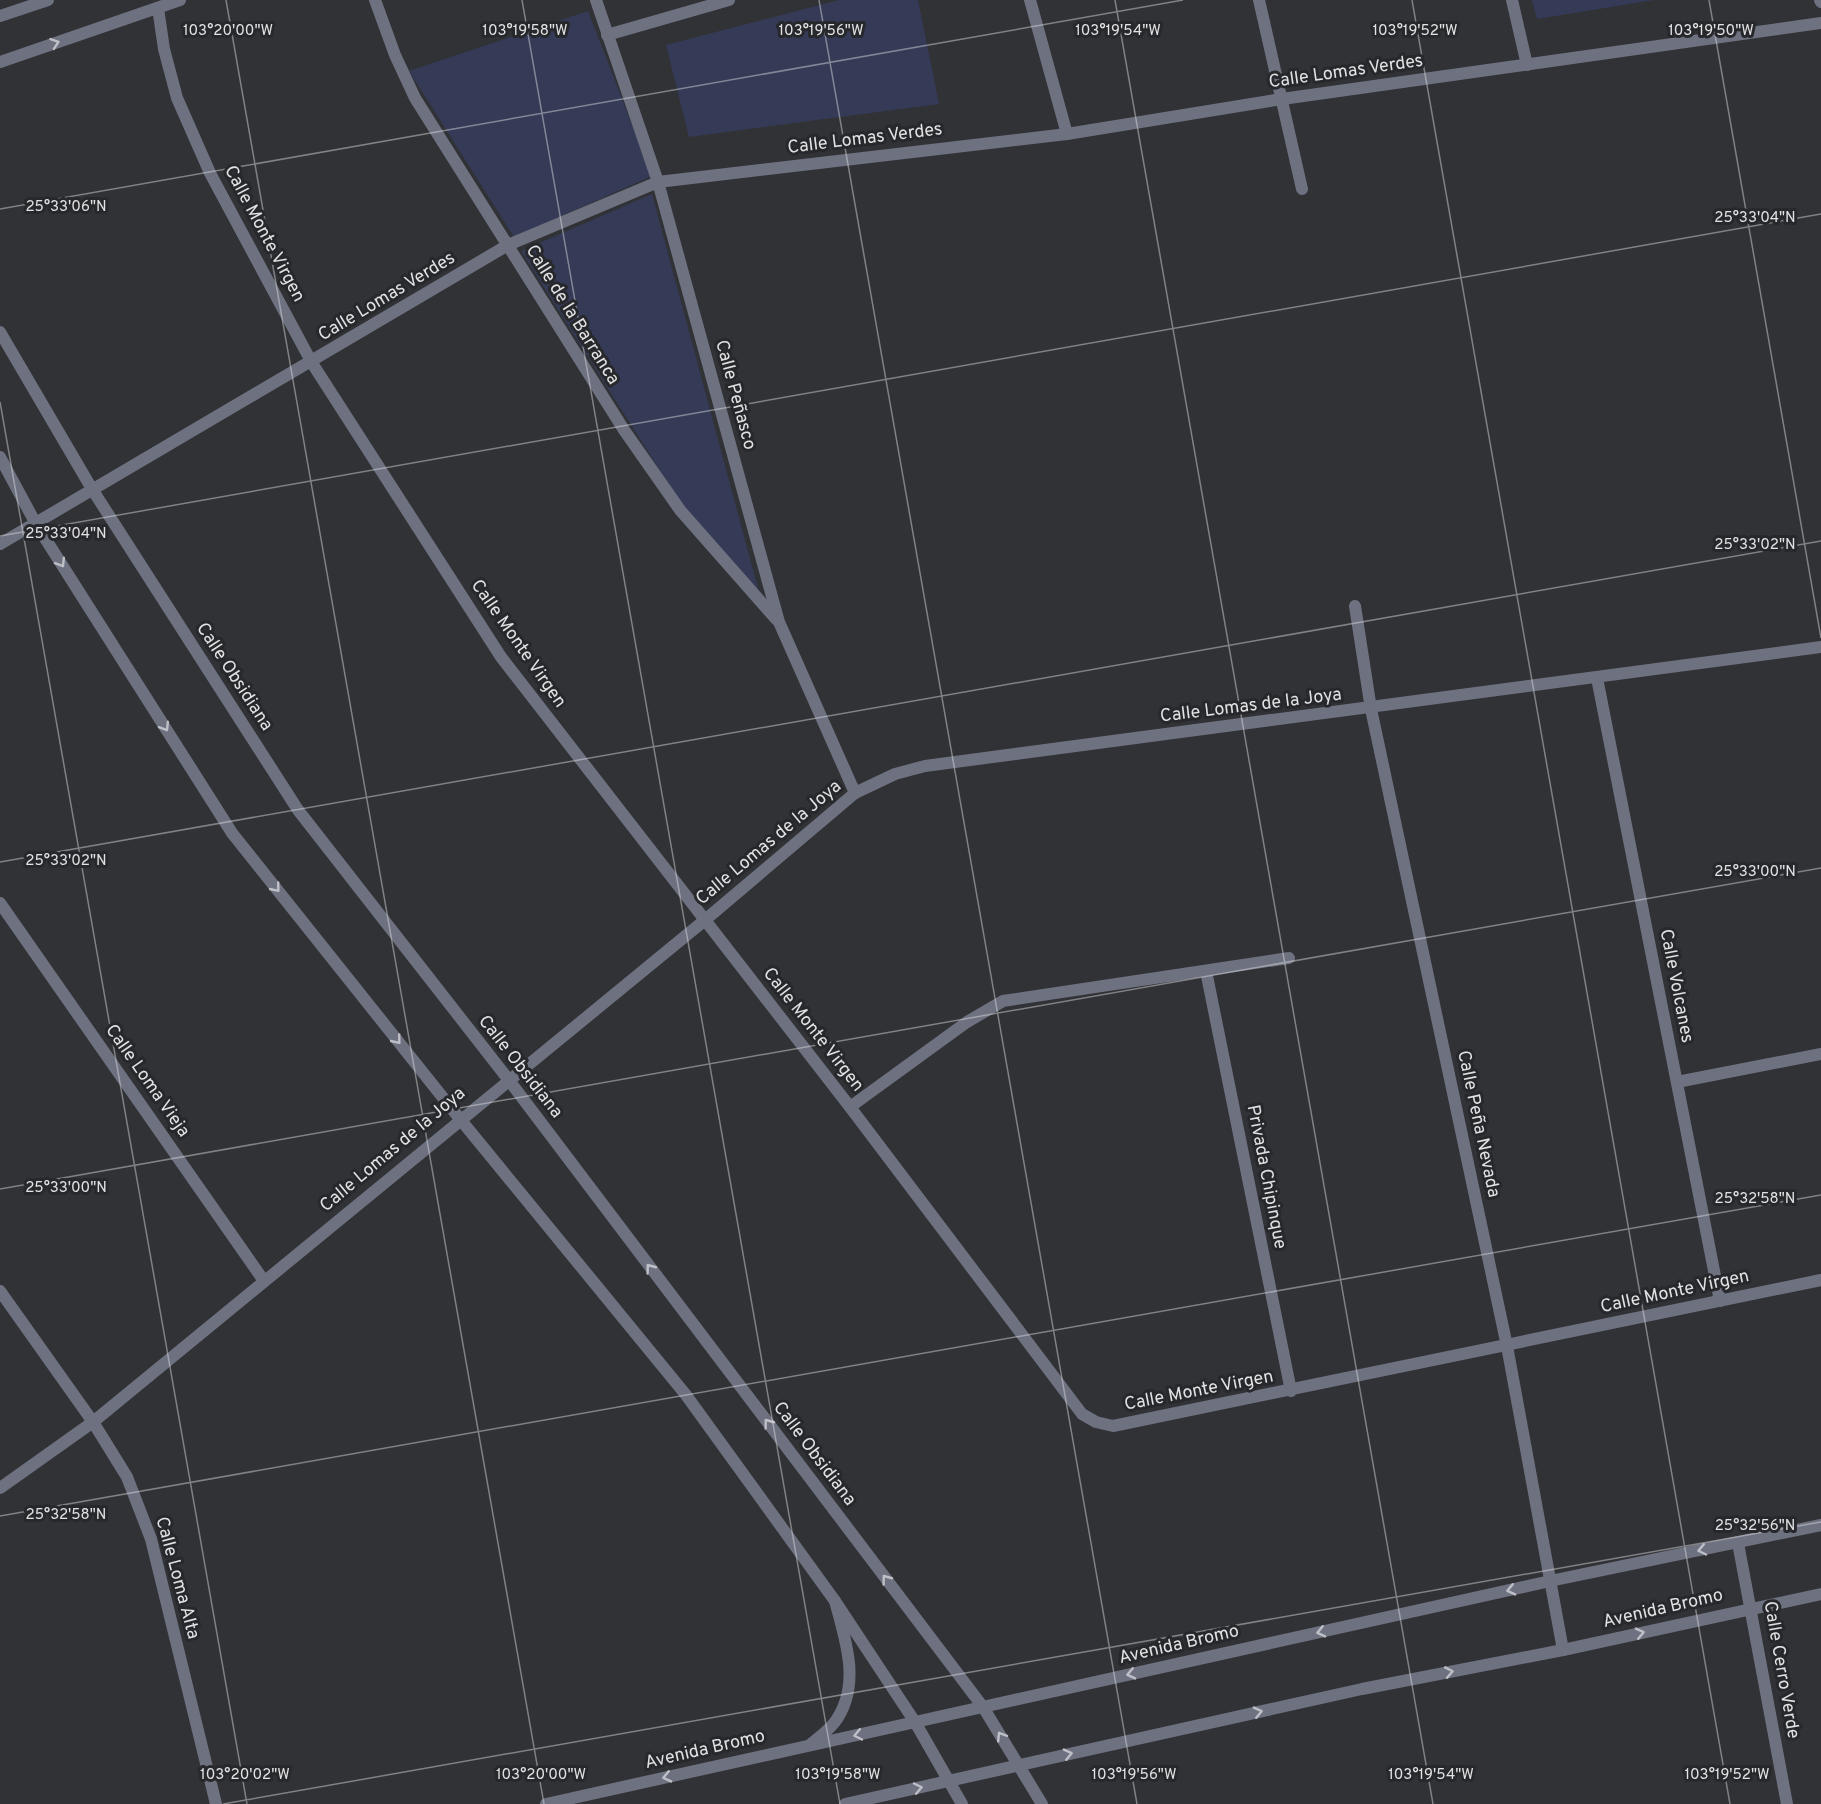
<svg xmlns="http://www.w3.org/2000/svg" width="1821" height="1804" viewBox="0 0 1821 1804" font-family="Overpass,sans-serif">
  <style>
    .green { fill: #353b57 }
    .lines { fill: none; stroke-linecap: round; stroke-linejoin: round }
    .minor { stroke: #6e7180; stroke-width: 12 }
    .tertiary { stroke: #6e7180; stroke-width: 12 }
    .oneway { stroke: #bfc0c7 }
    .ticks { fill: none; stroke: #e2e2e5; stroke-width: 1.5; stroke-opacity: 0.45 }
    .labels { text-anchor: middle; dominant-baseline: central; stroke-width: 6; stroke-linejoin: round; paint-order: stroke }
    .street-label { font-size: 18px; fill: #e2e2e5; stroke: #27282b }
    .ticks-label { font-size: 15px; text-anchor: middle; fill: #e2e2e5; stroke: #27282b; stroke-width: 6; stroke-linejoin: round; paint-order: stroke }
  </style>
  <rect width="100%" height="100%" fill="#313235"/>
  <g class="green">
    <polygon points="839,0 918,0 939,104 689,137 666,45"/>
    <polygon points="1532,0 1654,0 1537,19"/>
    <polygon points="588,11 652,176 514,237 409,71"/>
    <polygon points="652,194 759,592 678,499 521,251"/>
  </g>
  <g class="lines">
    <g class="minor">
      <polyline points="375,0 395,55 415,98 624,430 680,510 776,619"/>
      <polyline points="596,0 658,182 779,622 855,793"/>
      <polyline points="1030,0 1067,134"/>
      <polyline points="1259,0 1302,189"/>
      <polyline points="1512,0 1527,65"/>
      <polyline points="1820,0 1821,2"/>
      <polyline points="158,8 164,49 177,98 210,173 312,363 501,657 850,1107 1082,1414 1096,1422 1113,1426 1821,1280"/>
      <polyline points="607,35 729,0"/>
      <polyline points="0,332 92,489 298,810 508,1079 983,1707 1042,1804"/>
      <polyline points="0,457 36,524 232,833 460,1119 686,1395 835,1601 915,1722 962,1804"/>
      <polyline points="0,544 508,245 658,182 1067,134 1282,99 1821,23"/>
      <polyline points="1355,606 1371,709 1507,1346 1563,1650"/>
      <polyline points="1597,678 1720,1301"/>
      <polyline points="0,903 264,1281"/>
      <polyline points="1206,971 1291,1391"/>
      <polyline points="1677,1082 1821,1054"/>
      <polyline points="850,1107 967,1022 1003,1001 1289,958"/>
      <polyline points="0,1291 93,1422 127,1477 151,1539 216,1804"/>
      <polyline points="0,1488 93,1422 705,920 855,793 895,774 925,766 1821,647"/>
      <polyline points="1738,1543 1787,1804"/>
    </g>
    <g class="tertiary">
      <polyline points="0,16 48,0"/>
      <polyline points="0,62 180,0"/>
      <path d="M810,1745c9,-8 21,-16 27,-26 24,-37 8,-80 -2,-118"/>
      <polyline points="546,1804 1550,1581 1821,1525"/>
      <polyline points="845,1804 1362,1689 1563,1650 1821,1594"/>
    </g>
  </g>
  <defs><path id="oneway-chevron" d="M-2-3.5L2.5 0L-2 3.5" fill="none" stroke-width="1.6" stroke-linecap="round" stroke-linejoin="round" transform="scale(1.5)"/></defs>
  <g class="oneway">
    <use href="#oneway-chevron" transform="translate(55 43) rotate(-19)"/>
    <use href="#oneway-chevron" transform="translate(61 563) rotate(58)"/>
    <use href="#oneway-chevron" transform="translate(165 727) rotate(58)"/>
    <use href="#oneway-chevron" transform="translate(276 888) rotate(51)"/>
    <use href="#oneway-chevron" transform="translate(397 1040) rotate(51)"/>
    <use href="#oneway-chevron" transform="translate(650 1268) rotate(-127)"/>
    <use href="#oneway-chevron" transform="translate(768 1423) rotate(-127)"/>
    <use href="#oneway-chevron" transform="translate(1702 1550) rotate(168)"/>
    <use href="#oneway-chevron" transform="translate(886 1579) rotate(-127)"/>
    <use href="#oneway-chevron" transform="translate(1511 1590) rotate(167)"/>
    <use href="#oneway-chevron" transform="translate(1321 1632) rotate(167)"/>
    <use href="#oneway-chevron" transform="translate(1640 1633) rotate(-13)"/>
    <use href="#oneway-chevron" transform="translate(1449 1672) rotate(-11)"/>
    <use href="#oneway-chevron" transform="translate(1131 1674) rotate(167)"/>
    <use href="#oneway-chevron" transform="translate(1258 1712) rotate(-13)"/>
    <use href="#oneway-chevron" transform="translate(858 1735) rotate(168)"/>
    <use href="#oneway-chevron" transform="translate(1001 1736) rotate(-122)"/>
    <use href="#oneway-chevron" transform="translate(1068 1754) rotate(-13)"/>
    <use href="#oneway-chevron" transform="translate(667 1777) rotate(167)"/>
    <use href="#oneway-chevron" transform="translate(918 1788) rotate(-12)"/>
  </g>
  <path class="ticks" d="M226,0l318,1804M522,0l318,1804M819,0l318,1804M1115,0l318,1804M1412,0l318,1804M1709,0l112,638M0,209l1183,-209M0,402l247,1402M0,536l1821,-322M0,862l1821,-321M0,1189l1821,-321M0,1516l1821,-321M223,1804l1598,-282"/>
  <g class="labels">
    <g class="street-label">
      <text transform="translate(1346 72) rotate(-8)">Calle Lomas Verdes</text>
      <text transform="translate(865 139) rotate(-7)">Calle Lomas Verdes</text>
      <text transform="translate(264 234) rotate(62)">Calle Monte Virgen</text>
      <text transform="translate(387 297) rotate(-31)">Calle Lomas Verdes</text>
      <text transform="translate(572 315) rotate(58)">Calle de la Barranca</text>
      <text transform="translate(735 395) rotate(75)">Calle Peñasco</text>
      <text transform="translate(518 644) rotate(55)">Calle Monte Virgen</text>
      <text transform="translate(234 677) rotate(57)">Calle Obsidiana</text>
      <text transform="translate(1251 706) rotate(-7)">Calle Lomas de la Joya</text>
      <text transform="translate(769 843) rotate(-40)">Calle Lomas de la Joya</text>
      <text transform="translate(1676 986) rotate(79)">Calle Volcanes</text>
      <text transform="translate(813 1030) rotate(52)">Calle Monte Virgen</text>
      <text transform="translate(520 1067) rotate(52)">Calle Obsidiana</text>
      <text transform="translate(147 1081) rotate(55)">Calle Loma Vieja</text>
      <text transform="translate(1478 1124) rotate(78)">Calle Peña Nevada</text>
      <text transform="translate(393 1150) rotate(-40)">Calle Lomas de la Joya</text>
      <text transform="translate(1266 1177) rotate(79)">Privada Chipinque</text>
      <text transform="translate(1675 1292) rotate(-12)">Calle Monte Virgen</text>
      <text transform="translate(1199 1391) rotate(-11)">Calle Monte Virgen</text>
      <text transform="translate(814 1454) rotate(53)">Calle Obsidiana</text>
      <text transform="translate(177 1578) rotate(75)">Calle Loma Alta</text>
      <text transform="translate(1663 1609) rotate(-13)">Avenida Bromo</text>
      <text transform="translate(1179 1645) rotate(-13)">Avenida Bromo</text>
      <text transform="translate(1781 1670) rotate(80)">Calle Cerro Verde</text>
      <text transform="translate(705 1750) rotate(-13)">Avenida Bromo</text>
    </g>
  </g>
  <g class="ticks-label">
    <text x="228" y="35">103°20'00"W</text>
    <text x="525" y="35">103°19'58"W</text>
    <text x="821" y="35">103°19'56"W</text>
    <text x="1118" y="35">103°19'54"W</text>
    <text x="1415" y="35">103°19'52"W</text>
    <text x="1711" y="35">103°19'50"W</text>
    <text x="66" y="211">25°33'06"N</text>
    <text x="1755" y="222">25°33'04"N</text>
    <text x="66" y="538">25°33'04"N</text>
    <text x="1755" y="549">25°33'02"N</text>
    <text x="66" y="865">25°33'02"N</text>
    <text x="1755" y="876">25°33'00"N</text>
    <text x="66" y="1192">25°33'00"N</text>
    <text x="1755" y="1203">25°32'58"N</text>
    <text x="66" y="1519">25°32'58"N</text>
    <text x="1755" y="1530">25°32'56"N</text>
    <text x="245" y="1779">103°20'02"W</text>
    <text x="541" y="1779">103°20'00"W</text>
    <text x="838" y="1779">103°19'58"W</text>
    <text x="1134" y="1779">103°19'56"W</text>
    <text x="1431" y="1779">103°19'54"W</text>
    <text x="1727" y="1779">103°19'52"W</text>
  </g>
</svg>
